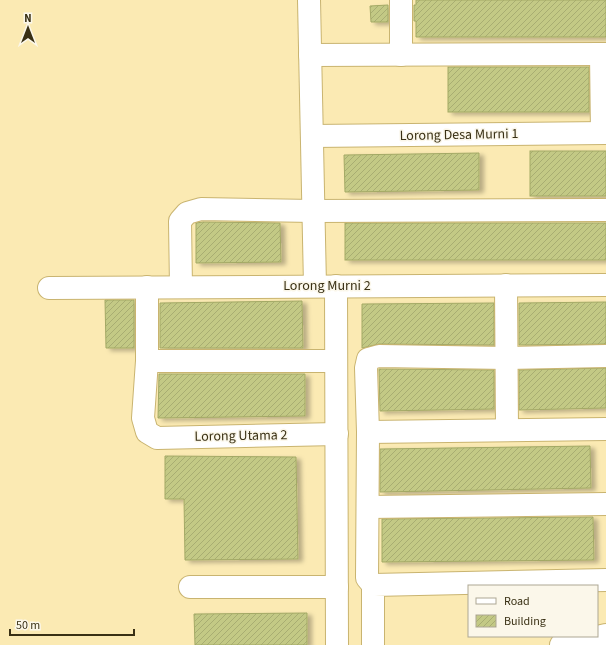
<svg xmlns="http://www.w3.org/2000/svg" width="606" height="645" viewBox="0 0 606 645" font-family="'Source Sans 3',sans-serif">
  <style>
    .building { fill: url(#building-hatch); stroke: #a3a965; filter: url(#shadow) }
    .lines { fill: none; stroke-linecap: round; stroke-linejoin: round }
    .minor-casing { stroke: #c9b470; stroke-width: 24 }
    .minor { stroke: #fff; stroke-width: 22 }
    .labels { text-anchor: middle; dominant-baseline: central; stroke-width: 3; stroke-linejoin: round; paint-order: stroke }
    .street-label { font-size: 14px; fill: #393014; stroke: #fbf7ea }
  </style>
  <defs>
    <pattern id="building-hatch" width="6" height="6" patternUnits="userSpaceOnUse"><rect width="6" height="6" fill="#c3c985"/><path d="M-1 1l2-2M0 6l6-6M5 7l2-2" fill="none" stroke="#a8ad72"/></pattern>
    <filter id="shadow"><feDropShadow dx="4.5" dy="2.5" stdDeviation="2" flood-color="#0004"/></filter>
  </defs>
  <rect width="100%" height="100%" fill="#fbeab3"/>
  <g class="building">
    <polygon points="416,0 606,0 606,37 416,37 416,21 414,21 414,5 416,5"/>
    <polygon points="388,5 388,22 371,22 370,6"/>
    <rect x="448" y="67" width="141" height="45"/>
    <rect x="530" y="151" width="76" height="45"/>
    <polygon points="479,153 479,190 345,192 344,155"/>
    <polygon points="203,222 280,223 281,262 196,263 196,223"/>
    <rect x="345" y="223" width="261" height="37"/>
    <polygon points="105,300 134,300 134,348 106,348"/>
    <polygon points="302,301 303,348 160,348 160,303"/>
    <polygon points="606,302 606,344 519,345 519,303"/>
    <polygon points="494,303 494,345 379,344 362,348 362,304"/>
    <polygon points="606,368 606,408 519,410 519,370"/>
    <polygon points="379,369 494,370 494,409 380,411"/>
    <polygon points="159,374 305,374 305,416 158,418"/>
    <polygon points="590,446 591,488 380,492 380,449"/>
    <polygon points="165,456 296,457 298,559 185,560 184,499 165,499"/>
    <polygon points="593,517 594,560 382,562 382,519"/>
    <polygon points="307,613 307,645 195,645 194,614"/>
  </g>
  <g class="lines">
    <defs>
      <g id="minor">
        <polyline points="309,0 315,286"/>
        <polyline points="401,0 401,55"/>
        <polyline points="601,54 602,133"/>
        <polyline points="310,55 606,54"/>
        <polyline points="312,136 606,133"/>
        <polyline points="506,285 507,430"/>
        <polyline points="336,286 337,645"/>
        <polyline points="147,287 147,361 143,418 147,432 157,438 337,434"/>
        <polyline points="181,287 180,221 187,213 201,209 313,211 606,210"/>
        <polyline points="49,288 606,285"/>
        <polyline points="147,361 336,361"/>
        <polyline points="368,432 606,429"/>
        <polyline points="368,507 606,504"/>
        <polyline points="373,585 367,578 368,432 366,368 368,359 379,356 507,358 606,356"/>
        <polyline points="190,587 337,587"/>
        <polyline points="373,645 373,585 606,580"/>
        <polyline points="561,645 606,635"/>
      </g>
    </defs>
    <use href="#minor" class="minor-casing"/>
    <use href="#minor" class="minor"/>
  </g>
  <g class="labels">
    <g class="street-label">
      <text transform="translate(459 135) rotate(-1)">Lorong Desa Murni 1</text>
      <text x="327" y="286">Lorong Murni 2</text>
      <text transform="translate(241 436) rotate(-1)">Lorong Utama 2</text>
    </g>
  </g>
  <rect x="468" y="585" width="130" height="52" fill="#fbf7ea" stroke="#ada794"/>
  <rect x="476" y="598" width="20" height="6" fill="#ffffff" stroke="#ada794"/>
  <text x="504" y="605" font-size="12" fill="#393014">Road</text>
  <rect x="476" y="615" width="20" height="12" fill="url(#building-hatch)" stroke="#ada794"/>
  <text x="504" y="625" font-size="12" fill="#393014">Building</text>
  <g transform="translate(28 28)" stroke="#fbf7ea" stroke-width="3" paint-order="stroke">
  <path d="M0-3L7 15L0 10L-7 15Z" fill="#393014"/>
  <text y="-6" font-size="11" font-weight="bold" text-anchor="middle" fill="#393014">N</text>
  </g>
  <path d="M10 629v6h124v-6" fill="none" stroke="#393014" stroke-width="2"/>
  <text x="16" y="629" font-size="12" fill="#393014" stroke="#fbf7ea" stroke-width="3" paint-order="stroke">50 m</text>
</svg>
